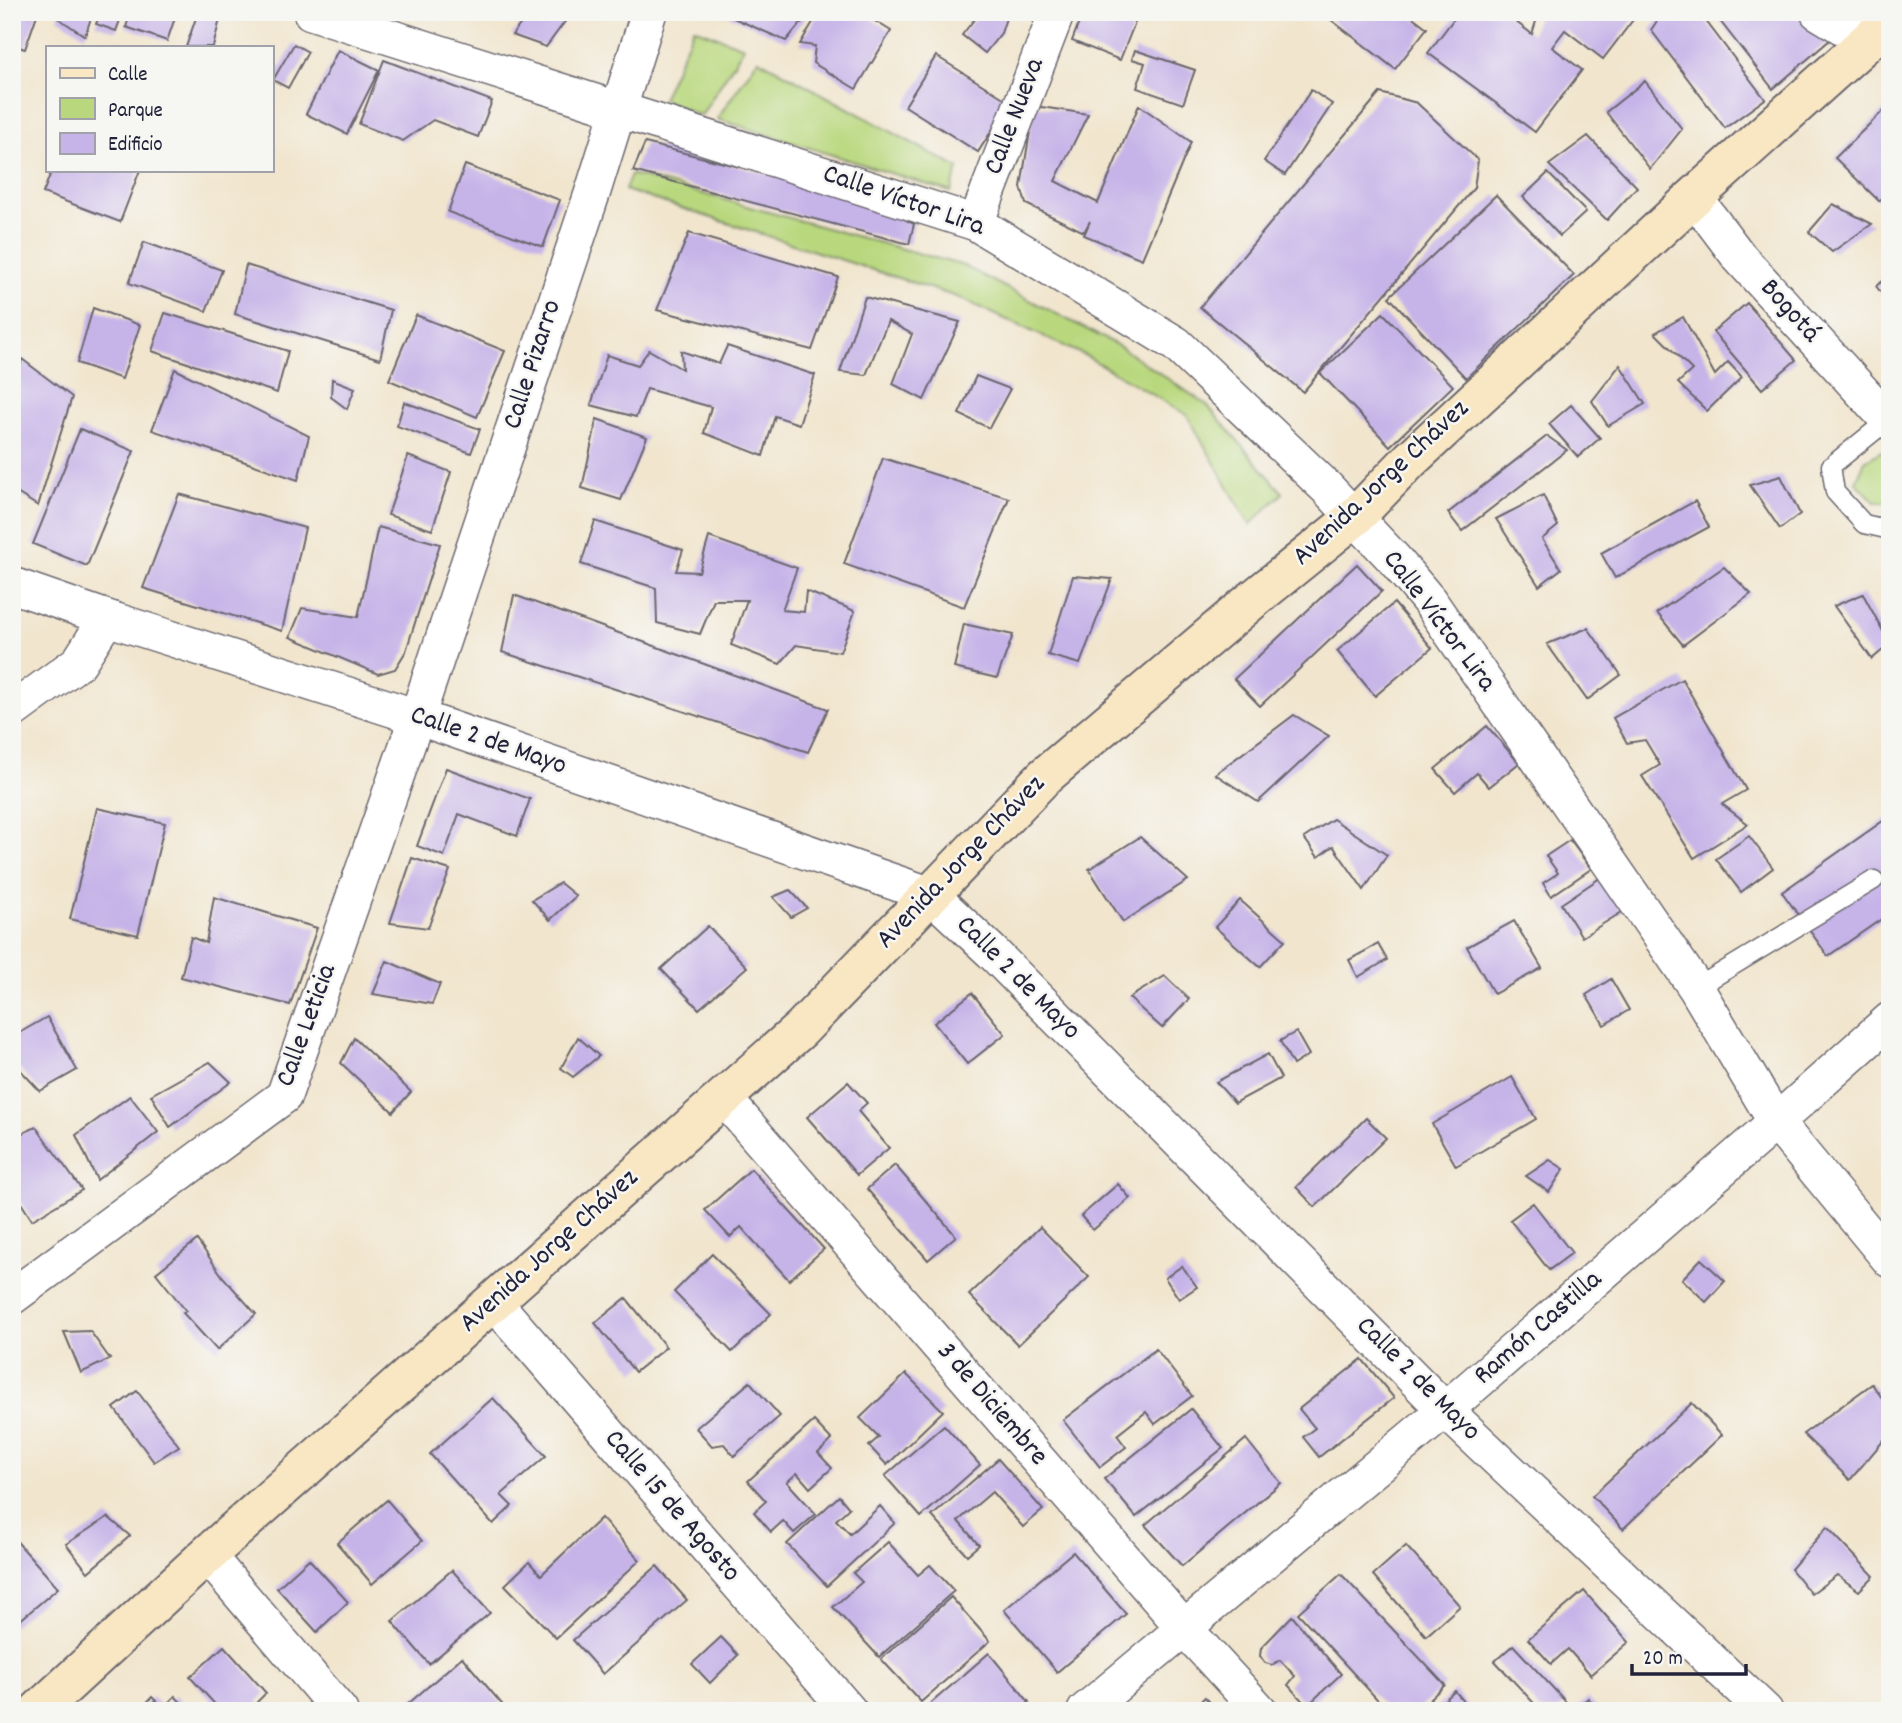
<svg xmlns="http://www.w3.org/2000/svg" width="1902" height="1723" viewBox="0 0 1902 1723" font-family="Dekko,sans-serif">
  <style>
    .green { fill: #b9d87e; stroke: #6e7d5c; stroke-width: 2 }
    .building { fill: #c6b3e8 }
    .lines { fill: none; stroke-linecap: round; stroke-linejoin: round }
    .lane-casing { stroke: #6a666e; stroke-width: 21 }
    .street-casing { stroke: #6a666e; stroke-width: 38 }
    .secondary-casing { stroke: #6a666e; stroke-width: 42 }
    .lane { stroke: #fff; stroke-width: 18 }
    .street { stroke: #fff; stroke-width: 35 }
    .secondary { stroke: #f9e7c3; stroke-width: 38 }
    .labels { text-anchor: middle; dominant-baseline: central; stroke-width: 5; stroke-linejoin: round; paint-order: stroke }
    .street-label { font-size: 28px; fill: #22223b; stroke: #f6f6f2 }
  </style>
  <rect width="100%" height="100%" fill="#f6f6f2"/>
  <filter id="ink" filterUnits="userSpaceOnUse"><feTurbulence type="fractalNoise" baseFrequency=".0143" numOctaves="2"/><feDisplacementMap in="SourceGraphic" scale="14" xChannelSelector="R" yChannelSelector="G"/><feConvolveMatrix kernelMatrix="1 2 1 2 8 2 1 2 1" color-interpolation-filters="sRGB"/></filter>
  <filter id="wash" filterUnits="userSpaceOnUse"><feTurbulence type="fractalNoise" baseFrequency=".00686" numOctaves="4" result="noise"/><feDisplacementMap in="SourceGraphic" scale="28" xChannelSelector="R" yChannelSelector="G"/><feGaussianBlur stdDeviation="1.57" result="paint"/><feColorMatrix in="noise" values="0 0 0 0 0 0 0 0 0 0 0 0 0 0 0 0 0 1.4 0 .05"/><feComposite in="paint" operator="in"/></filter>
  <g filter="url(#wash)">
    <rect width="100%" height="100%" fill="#f1e5cd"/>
    <g class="green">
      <polygon points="694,28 744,47 701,116 662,99"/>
      <polygon points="758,59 958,168 951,192 717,119"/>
      <polygon points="631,174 964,266 1119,346 1207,405 1283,493 1250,525 1187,415 1086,356 957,297 625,190"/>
      <polygon points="1882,451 1890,459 1890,502 1875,502 1856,482 1865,461"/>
    </g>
    <g id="blocks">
      <g class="building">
        <polygon points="12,12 38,12 25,49 12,45"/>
        <polygon points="61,12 93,12 85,36 58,18"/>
        <polygon points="101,12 123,12 116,31 96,24"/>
        <polygon points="131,12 177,12 167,41 126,27"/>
        <polygon points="530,12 572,12 546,47 512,35"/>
        <polygon points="720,12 810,12 786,41"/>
        <polygon points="819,12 860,12 891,31 856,89 813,63 815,46 800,44"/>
        <polygon points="980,12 1008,12 1001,33 985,53 962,35"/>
        <polygon points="1083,12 1139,12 1120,60 1072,41"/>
        <polygon points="1335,12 1406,12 1427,28 1395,69 1330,19"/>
        <polygon points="1459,12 1503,12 1532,34 1539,12 1639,12 1603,59 1565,30 1552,47 1582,70 1535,132 1428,53"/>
        <polygon points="1663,12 1699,12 1765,99 1725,128 1651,30"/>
        <polygon points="1713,12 1791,12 1832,38 1773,89"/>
        <polygon points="197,15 220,19 213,47 186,47"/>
        <polygon points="294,44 308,52 288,88 273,80"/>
        <polygon points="338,50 379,70 347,134 306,114"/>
        <polygon points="1135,50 1195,70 1183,104 1137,88 1145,63 1132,59"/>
        <polygon points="936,56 1010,102 978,152 905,106"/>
        <polygon points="384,60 492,101 478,137 433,120 403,141 359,124"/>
        <polygon points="1645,81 1682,129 1650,169 1606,112"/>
        <polygon points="1311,90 1332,104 1285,175 1264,161"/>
        <polygon points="1380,93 1417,103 1478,160 1474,188 1303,392 1200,307"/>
        <polygon points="1890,104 1890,190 1879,201 1835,158"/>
        <polygon points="1139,105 1191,142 1142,259 1084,235 1090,221 1084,232 1026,204 1021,187 1034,106 1088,114 1055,181 1098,203"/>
        <polygon points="1588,136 1637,187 1607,220 1549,165"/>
        <polygon points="645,143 866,199 914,224 909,244 633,171"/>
        <polygon points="465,165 560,200 543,247 448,212"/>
        <polygon points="52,170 140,170 120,222 43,193"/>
        <polygon points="1548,173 1586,212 1560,236 1523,197"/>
        <polygon points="1496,195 1574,275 1466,378 1389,297"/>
        <polygon points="1833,204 1872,224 1832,252 1809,232"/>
        <polygon points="689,233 838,277 812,350 657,310"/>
        <polygon points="144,242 222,270 206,311 129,283"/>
        <polygon points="246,265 391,310 380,359 235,314"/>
        <polygon points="1890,276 1890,304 1876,286"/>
        <polygon points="865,297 960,322 924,400 893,384 912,334 888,321 866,375 840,372"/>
        <polygon points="1747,303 1796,360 1762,389 1713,332"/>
        <polygon points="93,308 140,325 122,379 77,363"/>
        <polygon points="165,313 288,351 277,393 152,351"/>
        <polygon points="1383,313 1453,386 1390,446 1320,373"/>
        <polygon points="416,315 505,351 477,417 389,380"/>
        <polygon points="1683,317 1715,375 1728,362 1742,377 1707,411 1678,383 1692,370 1655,333"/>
        <polygon points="727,346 815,375 799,424 775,416 763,456 704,433 711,407 647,389 636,417 591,405 607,355 638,365 649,350 682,369 681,351 719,364"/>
        <polygon points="22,359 72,397 38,506 12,490 12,392"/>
        <polygon points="1620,365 1645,404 1608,426 1592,401"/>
        <polygon points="175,369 309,436 298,480 152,430"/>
        <polygon points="976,376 1010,389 989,428 959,414"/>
        <polygon points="332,379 355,388 347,409 331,397"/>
        <polygon points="404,402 480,429 471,453 397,426"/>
        <polygon points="1571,405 1600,438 1578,457 1549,424"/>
        <polygon points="597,419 647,437 621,500 582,488"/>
        <polygon points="80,429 134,451 87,566 33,544"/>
        <polygon points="1547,436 1567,450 1462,531 1448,513"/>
        <polygon points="408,456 451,472 432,530 388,515"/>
        <polygon points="883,458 1009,498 964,607 844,564"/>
        <polygon points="1781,476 1800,514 1780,529 1750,485"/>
        <polygon points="179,494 305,528 282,631 143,588"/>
        <polygon points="1543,495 1558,526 1542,539 1561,569 1539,586 1496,519"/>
        <polygon points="1695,501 1709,527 1615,578 1601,553"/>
        <polygon points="595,521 683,550 676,571 699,572 709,537 797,568 782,610 804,612 806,591 855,611 840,652 796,645 780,664 731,645 747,600 714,600 700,634 657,623 656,588 581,564"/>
        <polygon points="378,527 440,544 406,651 395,669 378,674 290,637 302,608 358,617"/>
        <polygon points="1357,564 1382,591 1260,706 1234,679"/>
        <polygon points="1724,567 1751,594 1683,645 1657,613"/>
        <polygon points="1073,576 1112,579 1080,664 1048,655"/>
        <polygon points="1863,594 1890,644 1872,659 1834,606"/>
        <polygon points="514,595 828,709 808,752 502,652"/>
        <polygon points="1394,603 1432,648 1375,696 1337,651"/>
        <polygon points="964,624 1013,635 997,678 954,668"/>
        <polygon points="1588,628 1621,675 1587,700 1547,644"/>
        <polygon points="1682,679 1746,790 1722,804 1748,824 1694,858 1642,776 1660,765 1645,740 1627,743 1613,718"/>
        <polygon points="1294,715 1329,736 1258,802 1215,774"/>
        <polygon points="1487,726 1519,763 1489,787 1477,773 1455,792 1435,769"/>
        <polygon points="446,768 530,799 517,836 459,814 444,856 417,846"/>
        <polygon points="97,808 165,823 138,935 70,919"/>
        <polygon points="1890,816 1890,913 1828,956 1782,892"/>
        <polygon points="1333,819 1387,855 1364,890 1333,846 1318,857 1304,838"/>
        <polygon points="1749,836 1773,868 1741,892 1716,859"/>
        <polygon points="1140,837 1188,880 1123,922 1089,869"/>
        <polygon points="1570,840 1591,869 1551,896 1543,883 1558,873 1546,856"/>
        <polygon points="412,858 450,870 428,928 390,923"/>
        <polygon points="1600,878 1622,912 1582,937 1561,904"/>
        <polygon points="560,883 576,896 550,920 532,900"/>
        <polygon points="790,890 807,908 791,917 773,897"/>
        <polygon points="214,897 317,928 290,1005 181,977 191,937 206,943"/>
        <polygon points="1240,900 1285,940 1260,967 1215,927"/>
        <polygon points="1514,921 1542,968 1494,994 1467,947"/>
        <polygon points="708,926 747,967 699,1009 661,969"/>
        <polygon points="1378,944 1387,960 1358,977 1349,960"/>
        <polygon points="387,961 440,984 432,1004 373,994"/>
        <polygon points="1165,976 1189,999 1162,1028 1129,998"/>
        <polygon points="1611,979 1629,1010 1604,1025 1586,995"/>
        <polygon points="972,993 1005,1034 967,1064 934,1023"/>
        <polygon points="47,1017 77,1070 40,1091 12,1061 12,1037"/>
        <polygon points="1296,1032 1309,1055 1293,1065 1280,1041"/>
        <polygon points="578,1037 599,1056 573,1077 561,1068"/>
        <polygon points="354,1038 411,1092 393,1112 341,1063"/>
        <polygon points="1268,1054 1281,1078 1235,1103 1216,1082"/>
        <polygon points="210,1062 231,1082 170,1127 151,1095"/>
        <polygon points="1512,1077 1536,1119 1456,1166 1432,1124"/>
        <polygon points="848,1082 867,1103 858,1111 889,1148 857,1175 807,1117"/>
        <polygon points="130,1096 158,1132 97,1180 76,1135"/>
        <polygon points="1366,1118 1386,1138 1315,1207 1296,1187"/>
        <polygon points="36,1127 82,1190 32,1220 12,1189 12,1138"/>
        <polygon points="1550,1160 1564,1169 1549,1192 1526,1176"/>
        <polygon points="895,1165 956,1236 928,1260 867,1189"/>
        <polygon points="751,1169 824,1249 789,1280 741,1227 730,1237 705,1210"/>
        <polygon points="1118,1184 1130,1198 1093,1230 1081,1216"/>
        <polygon points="1533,1203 1572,1253 1549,1270 1510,1220"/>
        <polygon points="1040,1227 1089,1277 1018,1345 969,1295"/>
        <polygon points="197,1240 223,1277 256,1314 217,1350 183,1313 186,1311 156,1273"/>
        <polygon points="712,1254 771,1314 732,1352 674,1292"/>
        <polygon points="1701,1259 1725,1281 1706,1302 1682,1279"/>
        <polygon points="1182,1266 1197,1287 1179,1299 1165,1278"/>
        <polygon points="626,1298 666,1347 635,1372 595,1323"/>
        <polygon points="90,1331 110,1359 81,1373 64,1332"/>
        <polygon points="1156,1349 1192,1396 1155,1424 1146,1412 1117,1435 1126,1447 1100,1467 1063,1420"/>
        <polygon points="1362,1359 1394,1398 1319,1457 1303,1437 1315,1428 1299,1409"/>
        <polygon points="906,1374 943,1411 887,1465 869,1446 879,1437 860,1418"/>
        <polygon points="750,1382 780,1416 734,1456 724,1444 712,1446 696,1428"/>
        <polygon points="1872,1384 1890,1409 1890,1433 1850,1480 1803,1434"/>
        <polygon points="137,1391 179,1446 154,1462 114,1408"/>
        <polygon points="493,1398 546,1456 501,1495 512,1506 493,1524 430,1454"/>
        <polygon points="1692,1403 1722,1435 1623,1529 1592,1496"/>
        <polygon points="1191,1409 1223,1448 1136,1517 1104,1479"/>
        <polygon points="814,1421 832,1440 818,1453 832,1468 810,1488 797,1473 787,1482 816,1514 794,1533 783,1521 771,1532 754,1512 766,1501 748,1481"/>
        <polygon points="944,1425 980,1465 921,1517 885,1476"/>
        <polygon points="1246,1439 1281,1483 1182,1566 1145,1525"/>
        <polygon points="998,1459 1043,1510 1023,1527 992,1492 958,1521 979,1545 967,1555 932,1516"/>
        <polygon points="839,1496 849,1508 836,1520 850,1534 880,1506 895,1523 827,1586 787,1544"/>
        <polygon points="387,1500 422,1541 372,1584 337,1543"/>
        <polygon points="108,1517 130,1536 88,1572 66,1544"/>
        <polygon points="601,1518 640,1560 556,1638 505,1585 529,1562 541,1575"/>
        <polygon points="1827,1527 1874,1576 1859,1591 1837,1575 1811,1594 1791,1569"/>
        <polygon points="12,1536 58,1588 12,1627 12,1604 16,1600 12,1596"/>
        <polygon points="888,1542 918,1575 930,1565 954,1591 879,1657 833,1607 862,1582 853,1573"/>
        <polygon points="1406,1546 1460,1606 1426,1636 1373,1575"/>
        <polygon points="1073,1552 1126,1614 1057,1672 1004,1610"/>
        <polygon points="309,1559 348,1602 317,1632 277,1588"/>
        <polygon points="657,1566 687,1600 603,1674 573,1640"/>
        <polygon points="452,1570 490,1613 429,1664 392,1621"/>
        <polygon points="1341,1574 1445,1685 1417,1711 1388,1711 1298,1613"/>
        <polygon points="1584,1591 1629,1642 1591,1675 1568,1649 1551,1664 1528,1639"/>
        <polygon points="951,1597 990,1641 921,1702 881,1659"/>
        <polygon points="1292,1616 1341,1674 1307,1706 1288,1685 1295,1676 1280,1660 1272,1665 1265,1663 1260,1656 1261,1648"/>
        <polygon points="721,1637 738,1655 710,1683 692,1664"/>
        <polygon points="1513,1645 1566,1702 1556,1711 1541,1711 1495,1661"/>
        <polygon points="224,1646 266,1693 257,1702 264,1711 221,1711 190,1677"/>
        <polygon points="989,1653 1029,1702 1019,1711 922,1711"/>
        <polygon points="462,1657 506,1709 504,1711 400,1711"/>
        <polygon points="1455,1691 1472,1711 1432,1711"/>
        <polygon points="175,1696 189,1711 139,1711 152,1697 163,1708"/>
        <polygon points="1205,1697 1218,1711 1190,1711"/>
        <polygon points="1588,1698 1599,1711 1573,1711"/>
      </g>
    </g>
  </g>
  <g filter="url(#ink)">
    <use href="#blocks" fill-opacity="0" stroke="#6a666e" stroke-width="2"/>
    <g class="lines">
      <defs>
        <g id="lane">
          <polyline points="1888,420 1831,466 1835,492 1864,524 1886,529 1890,525"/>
          <polyline points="1696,988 1874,880"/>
        </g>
        <g id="street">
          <polyline points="311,12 976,223 1176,344 1327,488 1394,559 1430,602 1696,988 1776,1122 1890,1260"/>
          <polyline points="1818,12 1866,41"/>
          <polyline points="1694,197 1740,258 1890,422"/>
          <polyline points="976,223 1057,12"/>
          <polyline points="12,585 107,618 417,717 931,895 992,952 1445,1410 1765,1711"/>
          <polyline points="12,711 79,662 107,618"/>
          <polyline points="723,1097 1184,1628 1260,1711"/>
          <polyline points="12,1297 284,1096 417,717 593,191 649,12"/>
          <polyline points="494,1302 849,1711"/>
          <polyline points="207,1555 340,1711"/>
          <polyline points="1085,1711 1445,1410 1776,1122 1890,1020"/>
        </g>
        <polyline id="secondary" points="38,1711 207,1555 801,1029 1044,777 1250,602 1354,518 1411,459 1694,197 1890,21"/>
      </defs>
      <use href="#lane" class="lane-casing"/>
      <use href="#street" class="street-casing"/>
      <use href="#secondary" class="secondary-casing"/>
      <use href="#lane" class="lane"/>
      <use href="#street" class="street"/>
      <use href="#secondary" class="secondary"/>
    </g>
  </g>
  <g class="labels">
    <g class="street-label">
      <text transform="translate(1016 117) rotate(-69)">Calle Nueva</text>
      <text transform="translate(903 202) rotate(19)">Calle Víctor Lira</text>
      <text transform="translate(1789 312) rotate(48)">Bogotá</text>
      <text transform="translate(534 365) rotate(-72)">Calle Pizarro</text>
      <text transform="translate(1382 484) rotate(-43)">Avenida Jorge Chávez</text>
      <text transform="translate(1438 622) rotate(53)">Calle Víctor Lira</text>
      <text transform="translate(488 742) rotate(19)">Calle 2 de Mayo</text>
      <text transform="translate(962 863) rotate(-46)">Avenida Jorge Chávez</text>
      <text transform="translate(1017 979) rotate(45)">Calle 2 de Mayo</text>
      <text transform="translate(308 1026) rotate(-70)">Calle Leticia</text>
      <text transform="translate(550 1252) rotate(-42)">Avenida Jorge Chávez</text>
      <text transform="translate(1539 1329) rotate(-41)">Ramón Castilla</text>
      <text transform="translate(1417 1380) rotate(45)">Calle 2 de Mayo</text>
      <text transform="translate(991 1405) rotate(49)">3 de Diciembre</text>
      <text transform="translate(671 1507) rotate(49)">Calle 15 de Agosto</text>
    </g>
  </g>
  <rect width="1902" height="1723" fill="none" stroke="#f6f6f2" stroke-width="42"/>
  <rect x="46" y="46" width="228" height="126" fill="#f6f6f2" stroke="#a1a1a9" stroke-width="2"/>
  <rect x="60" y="68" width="35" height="10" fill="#f9e7c3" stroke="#a1a1a9" stroke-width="2"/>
  <text x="108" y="80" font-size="21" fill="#22223b">Calle</text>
  <rect x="60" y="98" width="35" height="21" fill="#b9d87e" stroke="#a1a1a9" stroke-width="2"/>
  <text x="108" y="116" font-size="21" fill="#22223b">Parque</text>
  <rect x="60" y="133" width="35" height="21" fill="#c6b3e8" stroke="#a1a1a9" stroke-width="2"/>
  <text x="108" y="150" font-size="21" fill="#22223b">Edificio</text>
  <path d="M1632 1664v10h114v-10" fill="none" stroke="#22223b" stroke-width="3.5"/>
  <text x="1643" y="1664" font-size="21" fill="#22223b" stroke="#f6f6f2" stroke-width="5" paint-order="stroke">20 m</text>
</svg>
